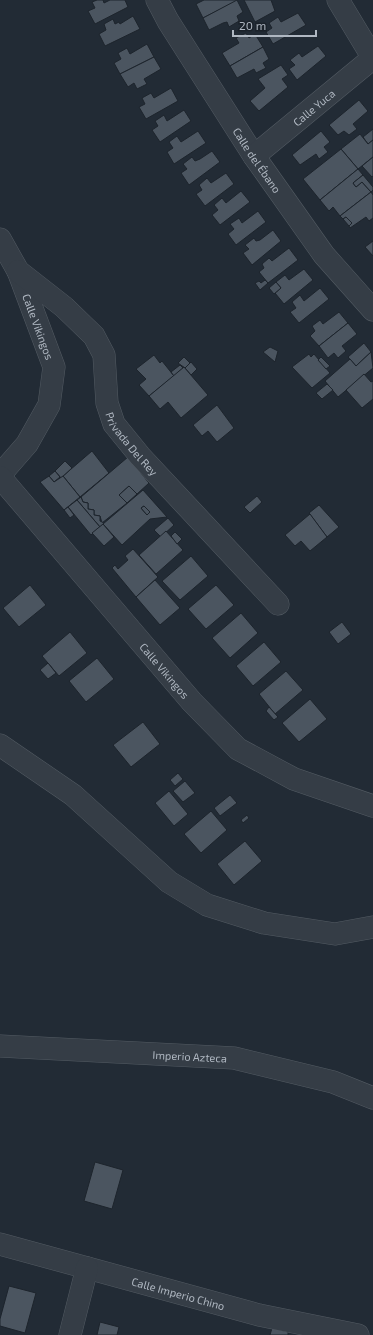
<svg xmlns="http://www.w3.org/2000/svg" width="373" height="1335" viewBox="0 0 373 1335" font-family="'Exo 2',sans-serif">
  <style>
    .building { fill: #4b5560; stroke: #1d242c; fill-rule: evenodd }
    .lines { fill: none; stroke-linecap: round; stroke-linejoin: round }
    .minor-casing { stroke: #535b63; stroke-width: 23 }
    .minor { stroke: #353d46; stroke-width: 22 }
    .labels { text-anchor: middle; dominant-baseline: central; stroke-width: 3.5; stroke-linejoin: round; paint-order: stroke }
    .street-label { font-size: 11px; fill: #b0b8c2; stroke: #1b222a }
  </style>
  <rect width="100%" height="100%" fill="#222b35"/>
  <g class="building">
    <polygon points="97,0 103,0 104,3 110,0 125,0 128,7 95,24 88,11 95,8 92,2"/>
    <polygon points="204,0 236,0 237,1 203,18 196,4"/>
    <polygon points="237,0 243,12 237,16 239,21 229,27 227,22 223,23 209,30 203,18"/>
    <polygon points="244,0 271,0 275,11 255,22"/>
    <polygon points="298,13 306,25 273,44 266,32 272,28 269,23 278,17 281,22"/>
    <polygon points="133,16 140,29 105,46 99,34 106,30 104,24 113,19 115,24 119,22 120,24"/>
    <polygon points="246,33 249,38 255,34 263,47 230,66 222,53 239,43 236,38"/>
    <polygon points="147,44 154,57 120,74 114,63 121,59 118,53 127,48 130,54"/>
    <polygon points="318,46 326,56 297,80 289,69 295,65 290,60 299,53 302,57"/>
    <polygon points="263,47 269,59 263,63 266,68 256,73 254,69 237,78 230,66"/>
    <polygon points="154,57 161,69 144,79 147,84 137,89 134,83 128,87 120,74"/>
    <polygon points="281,65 288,75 282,79 288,87 259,111 250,101 265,88 258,79"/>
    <polygon points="171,88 178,101 146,119 139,107 145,104 142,98 151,93 154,98"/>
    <polygon points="359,100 368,111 353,124 357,129 349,135 344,131 338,135 329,125"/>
    <polygon points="184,110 191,121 160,142 152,130 158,126 155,121 164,115 167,121"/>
    <polygon points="373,129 373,140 368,144 363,137"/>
    <polygon points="198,131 206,143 174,164 167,152 173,148 169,142 177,136 181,142"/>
    <polygon points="321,131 330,142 324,147 328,152 319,159 316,154 300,165 292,155"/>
    <polygon points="360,134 368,144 373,140 373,157 358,169 341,149"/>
    <polygon points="341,149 358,169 320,200 303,179"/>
    <polygon points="212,151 220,162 189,185 181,173 187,169 183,164 192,157 195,161 200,159"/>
    <polygon points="373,157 373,176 372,177 362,166"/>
    <polygon points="358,169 363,175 353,183 356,187 362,182 371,192 340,216 333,207 329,211 320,200"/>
    <polygon points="226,173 234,184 205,206 196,194 202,190 199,185 207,178 211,183"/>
    <polygon points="363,175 373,187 373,190 371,192 362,182 356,187 353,183"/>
    <polygon points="241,191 250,202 220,225 212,215 218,210 214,205 222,198 226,203"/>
    <polygon points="371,192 373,195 373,218 369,221 366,217 350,228 349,226 352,223 346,217 343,219 340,216"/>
    <polygon points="258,211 266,222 236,245 228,234 234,229 230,224 239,218 242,223"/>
    <polygon points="346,217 352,223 349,226 343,219"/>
    <polygon points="273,230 281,241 252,265 243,253 249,249 245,245 254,238 256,241 260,240"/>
    <polygon points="373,241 373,256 365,247"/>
    <polygon points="289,248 298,260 268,283 259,272 264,268 262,264 269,258 272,261"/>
    <polygon points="304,269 313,280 284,304 275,293 281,288 276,282 285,275 289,280"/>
    <polygon points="265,280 268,283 260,290 255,283 259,281 261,283"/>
    <polygon points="276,282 281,288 274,294 269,288"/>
    <polygon points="320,288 329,299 299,323 290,312 296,308 292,302 300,295 304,301"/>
    <polygon points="339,312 348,323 319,346 310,336 315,331 312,326 320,320 323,324"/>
    <polygon points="348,323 357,334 342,346 346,351 338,358 334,353 328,358 319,346"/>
    <polygon points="364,343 371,352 356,366 348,357"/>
    <polygon points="270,347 278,351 275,362 263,352"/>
    <polygon points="371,352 373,368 338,397 325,381 350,359 356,366"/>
    <polygon points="309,354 311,357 314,354 330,373 312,388 292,367"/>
    <polygon points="154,355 160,363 162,361 174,376 149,396 139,385 146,379 136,369"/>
    <polygon points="184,357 190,363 185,368 178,363"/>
    <polygon points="321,357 330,366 326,369 318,360"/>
    <polygon points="191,362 197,369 191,375 185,368"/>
    <polygon points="180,365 183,368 174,376 171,372"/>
    <polygon points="184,367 208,395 181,418 168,402 160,409 149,396"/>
    <polygon points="364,374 371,382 373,381 373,399 362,408 346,390"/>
    <polygon points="327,384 333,390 322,399 316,393"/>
    <polygon points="217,405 234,428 217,442 208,431 202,436 193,425"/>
    <polygon points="92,451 109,473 80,497 63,476"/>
    <polygon points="128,457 149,483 137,494 129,486 119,495 127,503 102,523 100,516 94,515 94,510 88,509 88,503 83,502 81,497"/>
    <polygon points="65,461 72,468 61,478 55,471"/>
    <polygon points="55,471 60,477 54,482 49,476"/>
    <polygon points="49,476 54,482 63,476 80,497 64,510 40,482"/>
    <polygon points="129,486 137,494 127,503 119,495"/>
    <path d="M143,490l24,27 -17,2 -28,26 -19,-21zM144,506l6,6 -3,3 -6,-7z"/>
    <polygon points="257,496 262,502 250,513 244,507"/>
    <polygon points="81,497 83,502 88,503 88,509 94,510 94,515 100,516 100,521 104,523 100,527 77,500"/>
    <polygon points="77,500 100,527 91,535 68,507"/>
    <polygon points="319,505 339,527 327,537 309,513"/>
    <polygon points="144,506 150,512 147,515 141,508"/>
    <polygon points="68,507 74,515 70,518 64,510"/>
    <polygon points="310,514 327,537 310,551 301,541 295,546 285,535"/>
    <polygon points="168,518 174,525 161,537 154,530"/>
    <polygon points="103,524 114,537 104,546 92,533"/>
    <polygon points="166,531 183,550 156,574 139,555"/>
    <polygon points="175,532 182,539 177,544 171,536"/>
    <polygon points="133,549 158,577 136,597 112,568 115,565 118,569 128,560 125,556"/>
    <polygon points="191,556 208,576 180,600 162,581"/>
    <polygon points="155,580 180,608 160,625 136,597"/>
    <polygon points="30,585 46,605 19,627 3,608"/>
    <polygon points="216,585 234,605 206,629 188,609"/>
    <polygon points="241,613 258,633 230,658 212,638"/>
    <polygon points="342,622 351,634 338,644 329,632"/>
    <polygon points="70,632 87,653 59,676 42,656"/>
    <polygon points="264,642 281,662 253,686 236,666"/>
    <polygon points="97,658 114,679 86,702 69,681"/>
    <polygon points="48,663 56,673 48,679 40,670"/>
    <polygon points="286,671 303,690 275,714 259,694"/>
    <polygon points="310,699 327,719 299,742 282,723"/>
    <polygon points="269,707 278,717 274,720 266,711"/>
    <polygon points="143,722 160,744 131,767 113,745"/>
    <polygon points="178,773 183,779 175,786 170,780"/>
    <polygon points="185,781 195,793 183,802 173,791"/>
    <polygon points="169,791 188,814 174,826 155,803"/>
    <polygon points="230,795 237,803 220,816 214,808"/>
    <polygon points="211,811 227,830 201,853 184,834"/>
    <polygon points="247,815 249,818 243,823 241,820"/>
    <polygon points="245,841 262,861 234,885 217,864"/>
    <polygon points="95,1162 123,1170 112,1209 84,1201"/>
    <polygon points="9,1286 36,1293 25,1333 0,1326 0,1319"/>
    <polygon points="100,1322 119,1327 117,1335 97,1335"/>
    <polygon points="272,1328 288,1332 288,1335 270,1335"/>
  </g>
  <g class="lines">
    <defs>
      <g id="minor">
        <path id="s1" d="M157,0l11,21 86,135 70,99 49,55"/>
        <path id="s2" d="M254,156l119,-98 -35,-58"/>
        <path id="s3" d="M0,239l18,32 36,96 -5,38 -22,39 -27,31"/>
        <path id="s4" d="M18,271l46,36 30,29 10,19 3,48 7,21 26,32 138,148"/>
        <path id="s5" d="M0,477l192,225 46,47 56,30 79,27"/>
        <polyline points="0,745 73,795 169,882 207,905 264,923 335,934 373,927"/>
        <path id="s6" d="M0,1046l234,12 99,24 40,16"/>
        <path id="s7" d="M0,1244l259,71 99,20"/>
        <polyline points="70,1335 87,1268"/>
      </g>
    </defs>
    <use href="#minor" class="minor-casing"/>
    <use href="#minor" class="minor"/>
  </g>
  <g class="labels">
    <g class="street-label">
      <text stroke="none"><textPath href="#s2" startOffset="77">Calle Yuca</textPath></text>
      <text stroke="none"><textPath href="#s1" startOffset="189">Calle del Ébano</textPath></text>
      <text stroke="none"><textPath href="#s3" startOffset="96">Calle Vikingos</textPath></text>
      <text stroke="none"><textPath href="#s4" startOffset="218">Privada Del Rey</textPath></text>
      <text stroke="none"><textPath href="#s5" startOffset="254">Calle Vikingos</textPath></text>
      <text stroke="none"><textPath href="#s6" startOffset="190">Imperio Azteca</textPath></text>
      <text stroke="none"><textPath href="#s7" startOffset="185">Calle Imperio Chino</textPath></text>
    </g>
  </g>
  <path d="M233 30v6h83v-6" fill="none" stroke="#b0b8c2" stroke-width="2"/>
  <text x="239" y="30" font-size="12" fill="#b0b8c2" stroke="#1b222a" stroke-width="3" paint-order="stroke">20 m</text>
</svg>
